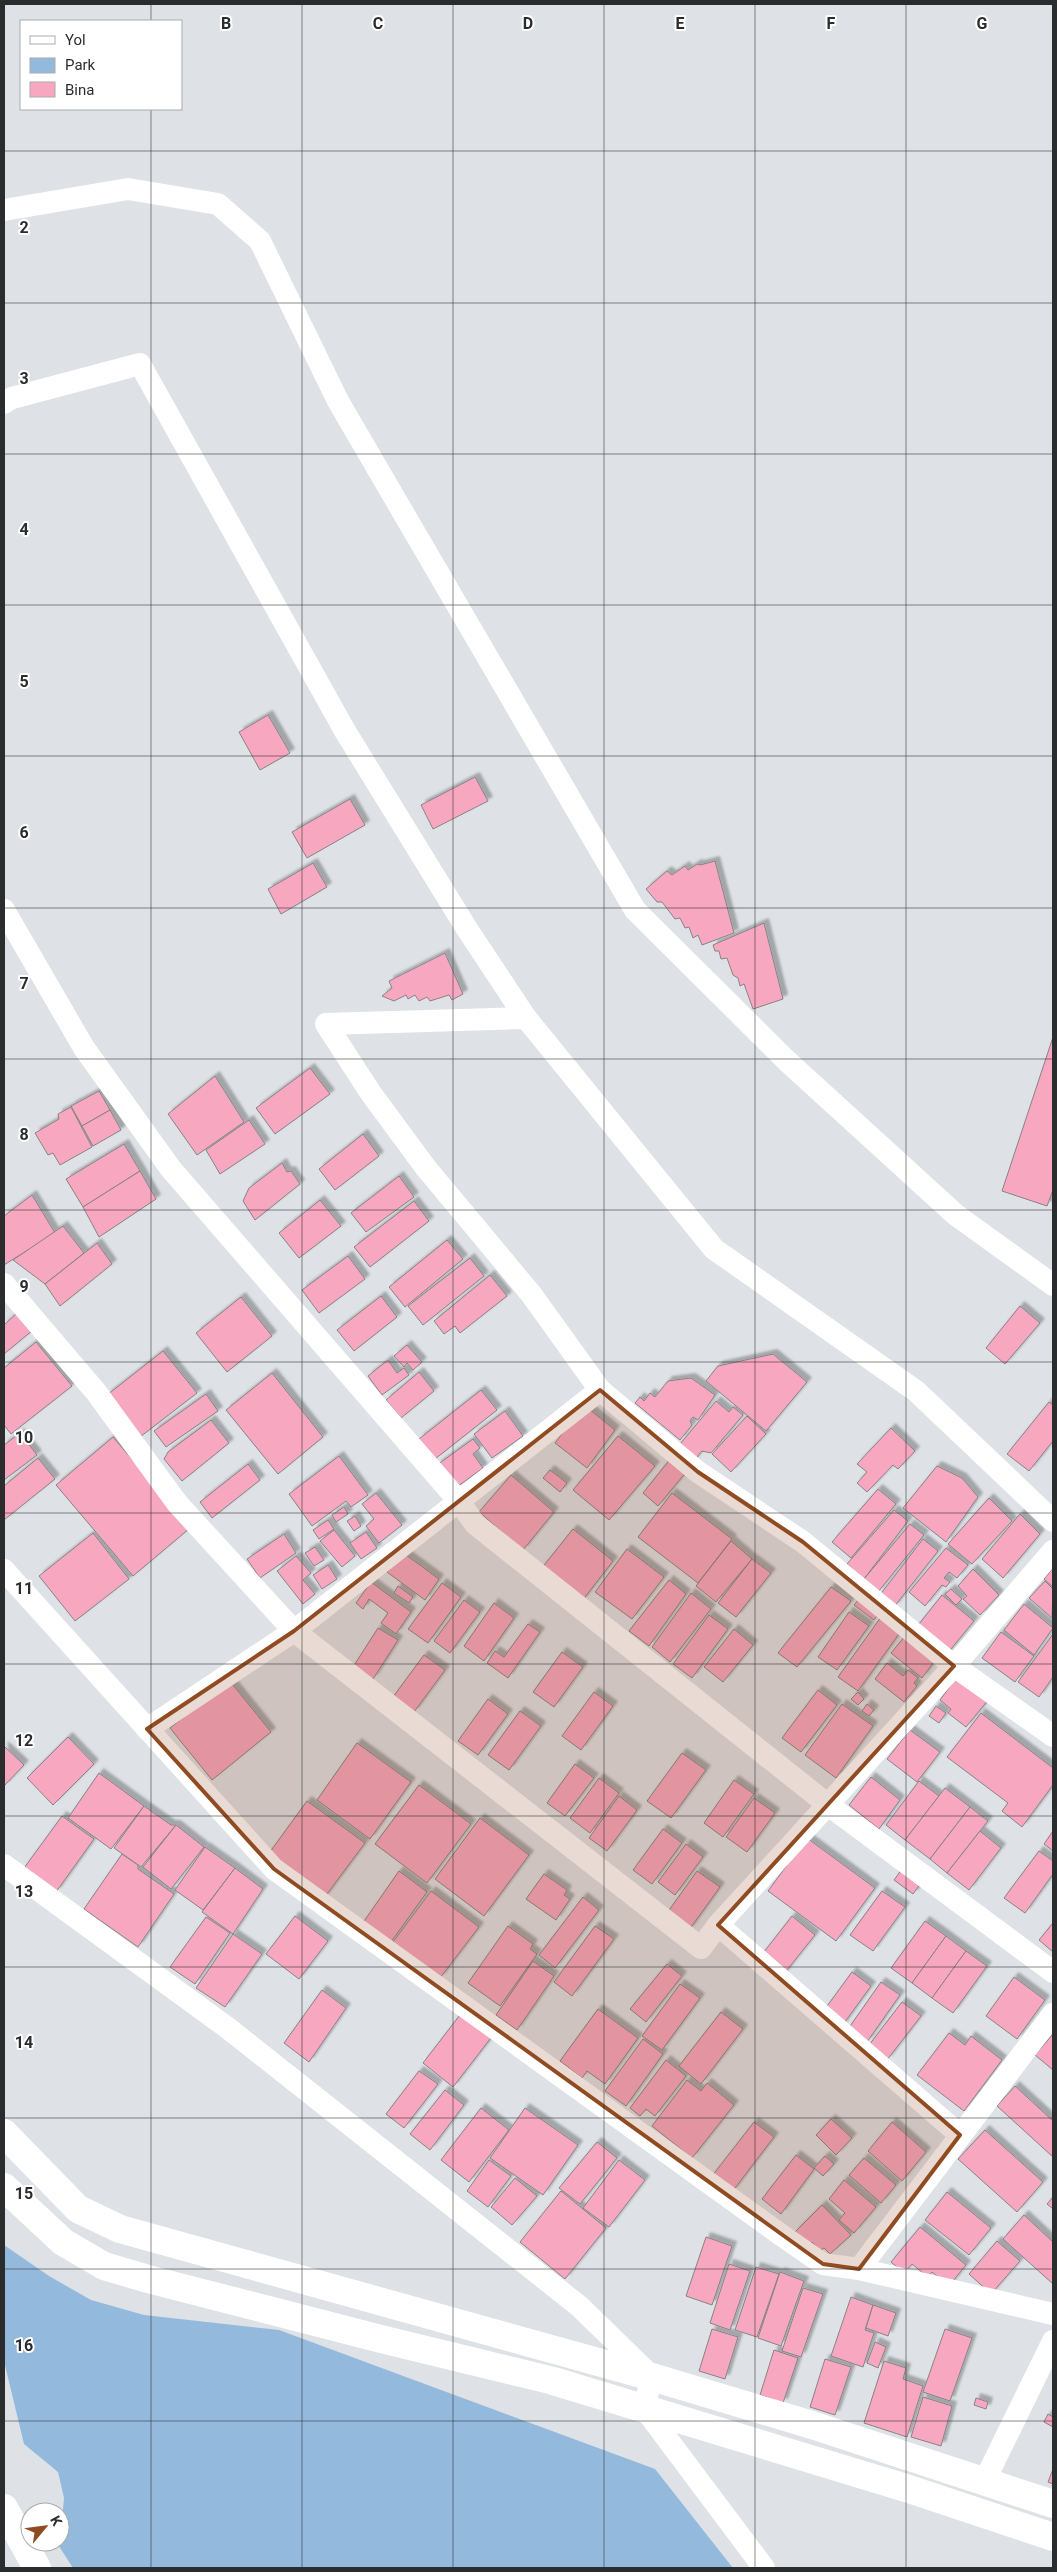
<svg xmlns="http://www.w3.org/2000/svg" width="1057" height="2572" viewBox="0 0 1057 2572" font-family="Roboto,sans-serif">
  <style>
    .green { fill: #93b9dd }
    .building { fill: #f7a7c0; stroke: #888284; filter: url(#shadow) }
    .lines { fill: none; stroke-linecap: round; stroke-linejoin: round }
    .street { stroke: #fff; stroke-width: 22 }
    .secondary { stroke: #fff; stroke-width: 28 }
    .highway { stroke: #fff; stroke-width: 28 }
    .marked { fill: #904b21; fill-opacity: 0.2; stroke: #904b21; stroke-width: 4; stroke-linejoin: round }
    .grid { fill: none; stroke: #2b2c2e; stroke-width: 1; stroke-opacity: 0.55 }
    .grid-label { font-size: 16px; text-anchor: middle; font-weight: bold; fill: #2b2c2e; stroke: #fff; stroke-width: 4; stroke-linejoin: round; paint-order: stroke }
  </style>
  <defs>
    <filter id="shadow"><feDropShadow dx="4.5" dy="-4.5" stdDeviation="1" flood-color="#0004"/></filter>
  </defs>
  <rect width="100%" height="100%" fill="#dee2e6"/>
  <polygon class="green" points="4,2245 49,2276 91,2300 144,2315 279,2330 655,2469 733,2568 73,2568 57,2543 60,2542 64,2498 58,2472 24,2444 4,2361"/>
  <g class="building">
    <polygon points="268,715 290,753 260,770 239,732"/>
    <polygon points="475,777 488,801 433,829 421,805"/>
    <polygon points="350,799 365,825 307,858 292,832"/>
    <polygon points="715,861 734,933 702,945 698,935 693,938 689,927 685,928 680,918 675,919 662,902 657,902 646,889 667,871 672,875 685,866 688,870 697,864 700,865"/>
    <polygon points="313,863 327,887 281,914 268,889"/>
    <polygon points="764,923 783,999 753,1009 744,984 740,986 738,978 733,975 727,958 721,959 719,951 715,951 713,945"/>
    <polygon points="445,953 463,994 452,1000 449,995 430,1001 427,997 419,1001 415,995 408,999 406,995 394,1001 382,996 392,988 389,981"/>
    <polygon points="1053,1037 1053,1190 1047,1206 1002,1191"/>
    <polygon points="310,1068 330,1094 275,1134 256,1108"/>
    <polygon points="215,1076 244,1122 197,1155 168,1114"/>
    <polygon points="99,1091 110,1110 82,1126 71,1106"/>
    <polygon points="71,1107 92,1147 60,1165 53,1153 48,1155 35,1133 59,1119 58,1114"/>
    <polygon points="110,1110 121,1130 93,1146 82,1126"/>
    <polygon points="249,1120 265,1144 220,1174 206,1150"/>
    <polygon points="363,1134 379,1156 335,1190 319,1169"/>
    <polygon points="124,1144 140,1171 83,1207 66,1179"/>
    <polygon points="282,1163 287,1172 291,1171 300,1184 255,1220 243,1201 249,1188"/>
    <polygon points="140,1171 156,1199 99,1237 83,1207"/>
    <polygon points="399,1176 414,1197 366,1232 351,1213"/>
    <polygon points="32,1195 55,1233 4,1265 4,1216"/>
    <polygon points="320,1200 341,1226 299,1258 279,1233"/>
    <polygon points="414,1201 429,1221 370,1267 354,1247"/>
    <polygon points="63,1226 84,1253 45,1284 13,1260"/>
    <polygon points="447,1240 463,1259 405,1307 389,1287"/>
    <polygon points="97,1243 112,1264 60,1306 45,1284"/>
    <polygon points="348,1256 365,1279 319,1313 302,1290"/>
    <polygon points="470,1258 484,1276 423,1325 408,1306"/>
    <polygon points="490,1275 507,1296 460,1333 455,1326 444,1334 434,1321"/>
    <polygon points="381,1296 397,1317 354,1351 337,1330"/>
    <polygon points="241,1297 272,1336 227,1372 196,1333"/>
    <polygon points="1020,1306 1040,1323 1005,1364 986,1348"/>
    <polygon points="18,1312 33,1330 4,1354 4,1325"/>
    <polygon points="36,1342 72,1386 11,1434 4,1425 4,1368"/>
    <polygon points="407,1345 422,1362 413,1370 407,1363 404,1367 394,1356"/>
    <polygon points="163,1351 197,1393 140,1437 107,1395"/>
    <polygon points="773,1354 807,1382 766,1431 706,1381 718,1366"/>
    <polygon points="388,1360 397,1373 404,1368 409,1375 382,1395 368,1376"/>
    <polygon points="419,1372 434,1391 401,1418 386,1400"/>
    <polygon points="272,1373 323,1437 278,1474 226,1410"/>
    <polygon points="691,1378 715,1395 698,1420 693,1417 690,1421 692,1425 680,1440 635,1403 640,1397 644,1401 650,1393 655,1397 668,1381"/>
    <polygon points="481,1390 497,1410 435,1459 419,1439"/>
    <polygon points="206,1394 218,1411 166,1447 154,1431"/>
    <polygon points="716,1401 729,1412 733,1407 743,1415 711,1453 702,1451 691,1464 675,1450"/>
    <polygon points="1049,1402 1053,1405 1053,1441 1029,1471 1007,1454"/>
    <polygon points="584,1405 615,1430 587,1468 555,1443"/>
    <polygon points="505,1411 523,1436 492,1458 474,1434"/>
    <polygon points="747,1416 766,1434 731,1472 712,1454"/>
    <polygon points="211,1420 229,1443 182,1481 164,1459 168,1452"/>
    <polygon points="891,1428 915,1451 898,1469 893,1465 867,1492 857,1483 867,1472 857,1464"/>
    <polygon points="20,1433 37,1455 4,1480 4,1445"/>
    <polygon points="618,1436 655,1466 609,1520 573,1490"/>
    <polygon points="113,1437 190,1528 133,1576 56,1485"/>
    <polygon points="473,1439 480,1448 473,1454 483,1468 454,1489 437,1465"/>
    <polygon points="339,1456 368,1495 351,1507 346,1501 312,1526 289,1494"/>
    <polygon points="38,1458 55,1479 4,1520 4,1486"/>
    <polygon points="671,1458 687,1471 658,1506 643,1493"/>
    <polygon points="248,1464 260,1480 212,1518 200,1502"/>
    <polygon points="937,1466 962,1478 978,1497 946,1542 903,1508"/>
    <polygon points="550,1470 567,1483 560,1492 543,1478"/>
    <polygon points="511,1475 554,1512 523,1550 479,1512"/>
    <polygon points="878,1489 896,1504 851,1558 832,1542"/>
    <polygon points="376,1493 402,1525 379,1543 366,1526 374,1519 362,1504"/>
    <polygon points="672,1493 732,1539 698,1583 638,1537"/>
    <polygon points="989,1498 1012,1521 972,1564 948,1544"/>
    <polygon points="344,1507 348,1514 336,1522 332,1515"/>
    <polygon points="894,1510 908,1521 864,1579 847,1564"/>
    <polygon points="1020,1514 1040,1534 1003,1578 982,1559"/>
    <polygon points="355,1516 361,1526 354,1531 347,1521"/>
    <polygon points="328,1520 334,1529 319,1539 313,1530"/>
    <polygon points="910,1524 924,1535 878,1592 864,1579"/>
    <polygon points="573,1529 613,1561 582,1601 541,1569"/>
    <polygon points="334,1530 355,1556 342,1567 320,1541"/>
    <polygon points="366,1532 377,1548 361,1559 350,1543"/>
    <polygon points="93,1533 129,1579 75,1621 39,1576"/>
    <polygon points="284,1534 296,1553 260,1578 247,1559"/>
    <polygon points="923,1539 938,1551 894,1607 879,1596"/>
    <polygon points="731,1541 752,1559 716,1602 696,1586"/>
    <polygon points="315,1547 324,1560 314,1566 305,1553"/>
    <polygon points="946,1548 968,1565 957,1578 949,1572 944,1578 950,1582 946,1587 942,1585 925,1606 909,1592"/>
    <polygon points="627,1549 664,1577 632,1619 595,1592"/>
    <polygon points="402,1552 439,1579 425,1600 387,1572"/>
    <polygon points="296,1556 311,1573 303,1580 315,1594 303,1604 277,1571"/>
    <polygon points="752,1559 771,1573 736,1617 718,1603"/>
    <polygon points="328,1565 337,1579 322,1589 313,1575"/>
    <polygon points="1053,1568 1053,1587 1044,1579"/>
    <polygon points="973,1569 999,1595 980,1615 963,1599 967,1596 958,1586"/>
    <polygon points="669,1580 686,1594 649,1646 629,1631"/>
    <polygon points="1045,1581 1053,1589 1052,1618 1029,1598"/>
    <polygon points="371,1582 411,1612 396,1634 381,1623 388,1613 369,1599 363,1609 356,1603"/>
    <polygon points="442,1583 461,1597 428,1643 408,1629"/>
    <polygon points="398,1586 413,1597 409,1603 394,1593"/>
    <polygon points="831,1587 851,1601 797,1667 778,1653"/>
    <polygon points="951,1589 962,1599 956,1605 945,1594"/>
    <polygon points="691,1593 711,1609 670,1662 652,1647"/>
    <polygon points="942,1595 974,1621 946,1655 915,1629"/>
    <polygon points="860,1598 879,1613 874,1620 854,1605"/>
    <polygon points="464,1600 480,1612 450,1653 434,1641"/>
    <polygon points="494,1603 514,1618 484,1661 464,1646"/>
    <polygon points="1024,1604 1053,1628 1034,1655 1004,1630"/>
    <polygon points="849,1612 869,1626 837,1670 818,1657"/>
    <polygon points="709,1615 728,1629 692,1678 673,1664"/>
    <polygon points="881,1617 901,1631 858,1691 838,1677"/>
    <polygon points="528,1624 540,1632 508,1678 487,1663 495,1651 504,1657"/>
    <polygon points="378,1628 398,1640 373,1679 353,1667"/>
    <polygon points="734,1629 753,1645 723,1682 704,1667"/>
    <polygon points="1001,1632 1034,1656 1015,1682 982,1658"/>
    <polygon points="1053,1634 1053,1677 1039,1697 1018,1682"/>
    <polygon points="906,1635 936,1659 922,1678 891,1653"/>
    <polygon points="562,1652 583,1667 554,1707 533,1692"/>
    <polygon points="424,1655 445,1670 414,1712 393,1697"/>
    <polygon points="887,1663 903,1676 908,1670 918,1678 914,1683 917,1686 904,1702 875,1679"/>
    <polygon points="959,1674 989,1699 966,1727 948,1713 951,1709 940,1700"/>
    <polygon points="229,1680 271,1732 212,1780 170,1728"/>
    <polygon points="818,1690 837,1705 801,1752 782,1738"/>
    <polygon points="594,1692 613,1706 581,1750 562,1736"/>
    <polygon points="858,1692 864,1699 858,1705 851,1699"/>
    <polygon points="488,1699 508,1714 478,1755 458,1741"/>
    <polygon points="842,1704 873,1726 836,1778 805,1755"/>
    <polygon points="867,1704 874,1710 869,1716 862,1711"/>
    <polygon points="936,1706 946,1713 939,1723 929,1716"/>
    <polygon points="520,1711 541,1726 509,1770 488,1755"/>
    <polygon points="981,1713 1053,1768 1053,1785 1022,1827 1002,1811 1008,1803 947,1757"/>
    <polygon points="910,1730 940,1752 917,1782 887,1759"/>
    <polygon points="68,1737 94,1764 53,1805 27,1778"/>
    <polygon points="357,1743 411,1782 370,1839 317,1800"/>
    <polygon points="4,1746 24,1765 4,1786"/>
    <polygon points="682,1753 706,1770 671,1818 647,1801"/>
    <polygon points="575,1764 594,1778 565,1816 547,1803"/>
    <polygon points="99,1773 144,1806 111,1849 68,1818"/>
    <polygon points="871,1777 900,1800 879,1829 849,1805"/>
    <polygon points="599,1778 619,1793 590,1833 570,1818"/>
    <polygon points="734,1780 754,1794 723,1837 704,1823"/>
    <polygon points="919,1781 939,1796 905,1840 886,1825"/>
    <polygon points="419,1785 471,1824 427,1883 375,1844"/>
    <polygon points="945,1788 970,1807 930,1859 905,1840"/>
    <polygon points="619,1796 637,1810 607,1851 589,1838"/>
    <polygon points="754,1798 775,1813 747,1852 726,1837"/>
    <polygon points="307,1801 365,1843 324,1898 267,1856"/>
    <polygon points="144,1806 171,1825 176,1825 141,1867 114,1848"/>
    <polygon points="970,1807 988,1821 947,1873 930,1859"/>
    <polygon points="62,1816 94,1839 56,1892 24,1868"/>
    <polygon points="480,1818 529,1855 484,1916 435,1879"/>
    <polygon points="176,1825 204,1847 171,1889 143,1867"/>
    <polygon points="663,1829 682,1843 652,1884 633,1870"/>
    <polygon points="980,1831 1001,1848 969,1890 947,1873"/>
    <polygon points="1053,1831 1053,1851 1044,1844"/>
    <polygon points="807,1838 875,1888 836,1941 768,1891"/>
    <polygon points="686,1844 703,1857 675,1895 658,1882"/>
    <polygon points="205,1847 235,1868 203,1910 175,1890"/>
    <polygon points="1039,1851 1053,1861 1053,1874 1025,1913 1004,1898"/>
    <polygon points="122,1854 138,1865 138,1869 174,1894 138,1947 84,1909"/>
    <polygon points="235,1868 263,1889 233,1934 202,1912"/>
    <polygon points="902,1869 921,1883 913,1894 894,1880"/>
    <polygon points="399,1871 427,1892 388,1946 360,1927"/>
    <polygon points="697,1871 720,1887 689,1930 667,1913"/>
    <polygon points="544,1874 567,1890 564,1895 570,1899 556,1920 526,1899"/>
    <polygon points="431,1891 479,1927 440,1978 393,1942"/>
    <polygon points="882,1891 905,1907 873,1951 850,1935"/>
    <polygon points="583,1897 599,1910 555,1968 539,1955"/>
    <polygon points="295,1916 328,1941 299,1979 266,1954"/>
    <polygon points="792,1916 815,1935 783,1975 760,1957"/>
    <polygon points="206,1917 230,1933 195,1984 170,1967"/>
    <polygon points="925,1921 946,1936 912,1983 891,1968"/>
    <polygon points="1053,1923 1053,1952 1039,1940"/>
    <polygon points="508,1926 533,1944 530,1949 537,1954 500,2006 468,1983"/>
    <polygon points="595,1926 614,1939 572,1996 554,1982"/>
    <polygon points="233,1934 262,1954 225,2007 196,1988"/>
    <polygon points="946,1936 966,1951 932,1998 912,1983"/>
    <polygon points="966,1951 987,1966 953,2013 932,1998"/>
    <polygon points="533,1961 554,1976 517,2030 496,2015"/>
    <polygon points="667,1964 682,1976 646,2022 630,2009"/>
    <polygon points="852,1972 871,1986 842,2026 822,2013"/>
    <polygon points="1014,1977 1045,2000 1017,2039 986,2016"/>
    <polygon points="881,1982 900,1995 867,2042 848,2029"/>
    <polygon points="680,1984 700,1998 662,2050 642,2036"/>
    <polygon points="322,1990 346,2008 309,2062 284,2043"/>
    <polygon points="902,2002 921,2016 887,2060 869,2045"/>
    <polygon points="598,2009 638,2038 605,2084 587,2071 582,2078 560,2061"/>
    <polygon points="463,2011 494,2034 453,2087 423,2063"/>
    <polygon points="721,2012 743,2029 701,2084 679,2066"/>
    <polygon points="949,2033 965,2045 971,2036 1002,2060 964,2111 917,2075"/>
    <polygon points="1053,2034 1053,2070 1035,2055"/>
    <polygon points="643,2039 663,2054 626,2106 605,2091"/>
    <polygon points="666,2060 686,2076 655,2116 646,2109 640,2116 630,2108"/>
    <polygon points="419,2071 438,2084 404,2128 386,2114"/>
    <polygon points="687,2080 701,2091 707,2083 734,2105 692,2158 652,2126"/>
    <polygon points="1015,2086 1053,2121 1053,2157 997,2106"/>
    <polygon points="445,2090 464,2105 430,2150 410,2134"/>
    <polygon points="481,2108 509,2130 469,2182 441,2160"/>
    <polygon points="525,2108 578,2145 543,2195 490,2158"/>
    <polygon points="831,2119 852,2138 836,2155 816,2135"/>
    <polygon points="754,2122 774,2137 732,2192 712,2176"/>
    <polygon points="892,2122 926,2152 902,2181 868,2151"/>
    <polygon points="985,2130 1043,2182 1017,2212 958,2159"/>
    <polygon points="597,2142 617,2158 580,2204 559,2188"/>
    <polygon points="796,2155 814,2169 781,2214 762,2199"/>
    <polygon points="825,2156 834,2164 823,2176 814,2168"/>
    <polygon points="864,2158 896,2185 881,2203 849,2175"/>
    <polygon points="489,2160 511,2176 488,2207 467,2191"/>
    <polygon points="619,2160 645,2180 609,2227 583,2208"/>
    <polygon points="515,2178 537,2196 512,2225 491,2207"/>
    <polygon points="844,2180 876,2207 854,2233 839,2220 845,2213 829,2199"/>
    <polygon points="561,2191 606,2228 565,2279 520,2242"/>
    <polygon points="947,2192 991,2228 969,2255 925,2220"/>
    <polygon points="1053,2197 1053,2209 1047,2204"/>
    <polygon points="822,2205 851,2235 830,2254 824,2248 820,2251 812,2242 807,2247 794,2233"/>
    <polygon points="1024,2215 1053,2242 1053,2284 1003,2239"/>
    <polygon points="920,2227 966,2265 949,2286 932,2272 928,2277 912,2264 904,2273 891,2262"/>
    <polygon points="706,2237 732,2246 712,2305 686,2296"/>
    <polygon points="997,2241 1020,2261 991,2294 969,2274"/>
    <polygon points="729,2264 750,2271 730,2330 710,2323"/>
    <polygon points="756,2267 779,2274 757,2337 735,2330"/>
    <polygon points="780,2272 804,2281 781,2346 758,2338"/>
    <polygon points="803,2288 823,2294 801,2357 782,2351"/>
    <polygon points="851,2297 873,2305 865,2330 874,2333 863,2367 831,2356"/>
    <polygon points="873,2305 896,2313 888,2336 866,2328"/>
    <polygon points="712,2329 738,2337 725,2379 699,2371"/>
    <polygon points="945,2329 972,2338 950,2401 923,2392"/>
    <polygon points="875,2342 886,2347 878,2368 867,2363"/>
    <polygon points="774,2350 798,2358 783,2403 760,2395"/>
    <polygon points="825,2359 851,2367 835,2415 810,2407"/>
    <polygon points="884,2361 906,2368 903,2379 923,2386 907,2437 864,2423"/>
    <polygon points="923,2397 952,2406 941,2446 911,2437"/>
    <polygon points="976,2398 988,2402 986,2409 974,2405"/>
    <polygon points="1048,2414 1053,2417 1053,2427 1044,2422"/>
    <polygon points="1053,2469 1053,2484 1048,2482"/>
  </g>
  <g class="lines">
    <g class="street">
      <polyline points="4,210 128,189 218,204 260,241 338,401 635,910 787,1061 956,1215 1053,1285"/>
      <polyline points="4,403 12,398 140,364 345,731 467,929 526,1018 714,1249 916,1391 1053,1521"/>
      <polyline points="4,910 84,1048 171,1169 458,1500 475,1524 827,1804 1053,1972"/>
      <polyline points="526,1018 326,1024 370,1092 426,1168 531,1294 600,1390 698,1472 803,1542 954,1666 1053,1736"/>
      <polyline points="4,1284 96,1392 177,1503 294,1631 701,1948 718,1925 960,2135"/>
      <polyline points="4,1570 274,1869 784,2237 823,2264 859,2269 1053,2314"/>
      <polyline points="147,1729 294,1631 600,1390"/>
      <polyline points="4,1865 229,2029 579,2306 652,2377 644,2408 764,2568"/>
      <polyline points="718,1925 954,1666 1053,1551"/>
      <polyline points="859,2269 1053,2014"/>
      <polyline points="984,2482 1053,2341"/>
    </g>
    <g class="secondary">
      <polyline points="4,2133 78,2209 120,2229 652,2377 812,2425 1053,2504"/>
      <polyline points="4,2187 63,2242 104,2266 148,2279 381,2339 550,2380 906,2488 1053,2537"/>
    </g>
    <polyline class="highway" points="4,2508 37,2568"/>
  </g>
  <path class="marked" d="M600,1390l98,82 105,70 151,124 -236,259 242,210 -101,134 -36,-5 -549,-395 -127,-140 147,-98z"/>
  <path class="grid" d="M151,4v17M302,4v2564M453,4v2564M604,4v2564M755,4v2564M906,4v2564M151,109v2459M4,151h1049M4,303h1049M4,454h1049M4,605h1049M4,756h1049M4,908h1049M4,1059h1049M4,1210h1049M4,1362h1049M4,1513h1049M4,1664h1049M4,1816h1049M4,1967h1049M4,2118h1049M4,2269h1049M4,2421h1049"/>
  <g class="grid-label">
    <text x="226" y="29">B</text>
    <text x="378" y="29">C</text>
    <text x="528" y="29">D</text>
    <text x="680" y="29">E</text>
    <text x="831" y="29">F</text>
    <text x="982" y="29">G</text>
    <text x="24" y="233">2</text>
    <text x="24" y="384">3</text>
    <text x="24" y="535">4</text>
    <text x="24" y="687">5</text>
    <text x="24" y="838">6</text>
    <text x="24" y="989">7</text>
    <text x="24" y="1140">8</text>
    <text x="24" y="1292">9</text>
    <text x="24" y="1443">10</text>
    <text x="24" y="1594">11</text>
    <text x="24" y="1746">12</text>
    <text x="24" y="1897">13</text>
    <text x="24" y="2048">14</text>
    <text x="24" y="2199">15</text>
    <text x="24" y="2351">16</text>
  </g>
  <rect width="1057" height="2572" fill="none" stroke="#2b2c2e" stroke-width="10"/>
  <rect x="20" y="20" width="162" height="90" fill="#ffffff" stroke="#aaabab"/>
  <rect x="30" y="36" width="25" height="8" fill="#ffffff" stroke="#aaabab"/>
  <text x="65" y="45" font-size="15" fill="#2b2c2e">Yol</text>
  <rect x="30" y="58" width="25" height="15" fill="#93b9dd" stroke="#aaabab"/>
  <text x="65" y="70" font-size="15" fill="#2b2c2e">Park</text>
  <rect x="30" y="82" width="25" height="15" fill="#f7a7c0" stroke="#aaabab"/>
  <text x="65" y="95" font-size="15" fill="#2b2c2e">Bina</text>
  <g transform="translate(45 2527) rotate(61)"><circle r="24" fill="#ffffff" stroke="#aaabab"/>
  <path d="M0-4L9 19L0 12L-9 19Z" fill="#904b21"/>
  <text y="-8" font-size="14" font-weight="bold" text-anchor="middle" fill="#2b2c2e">K</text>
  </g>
</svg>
